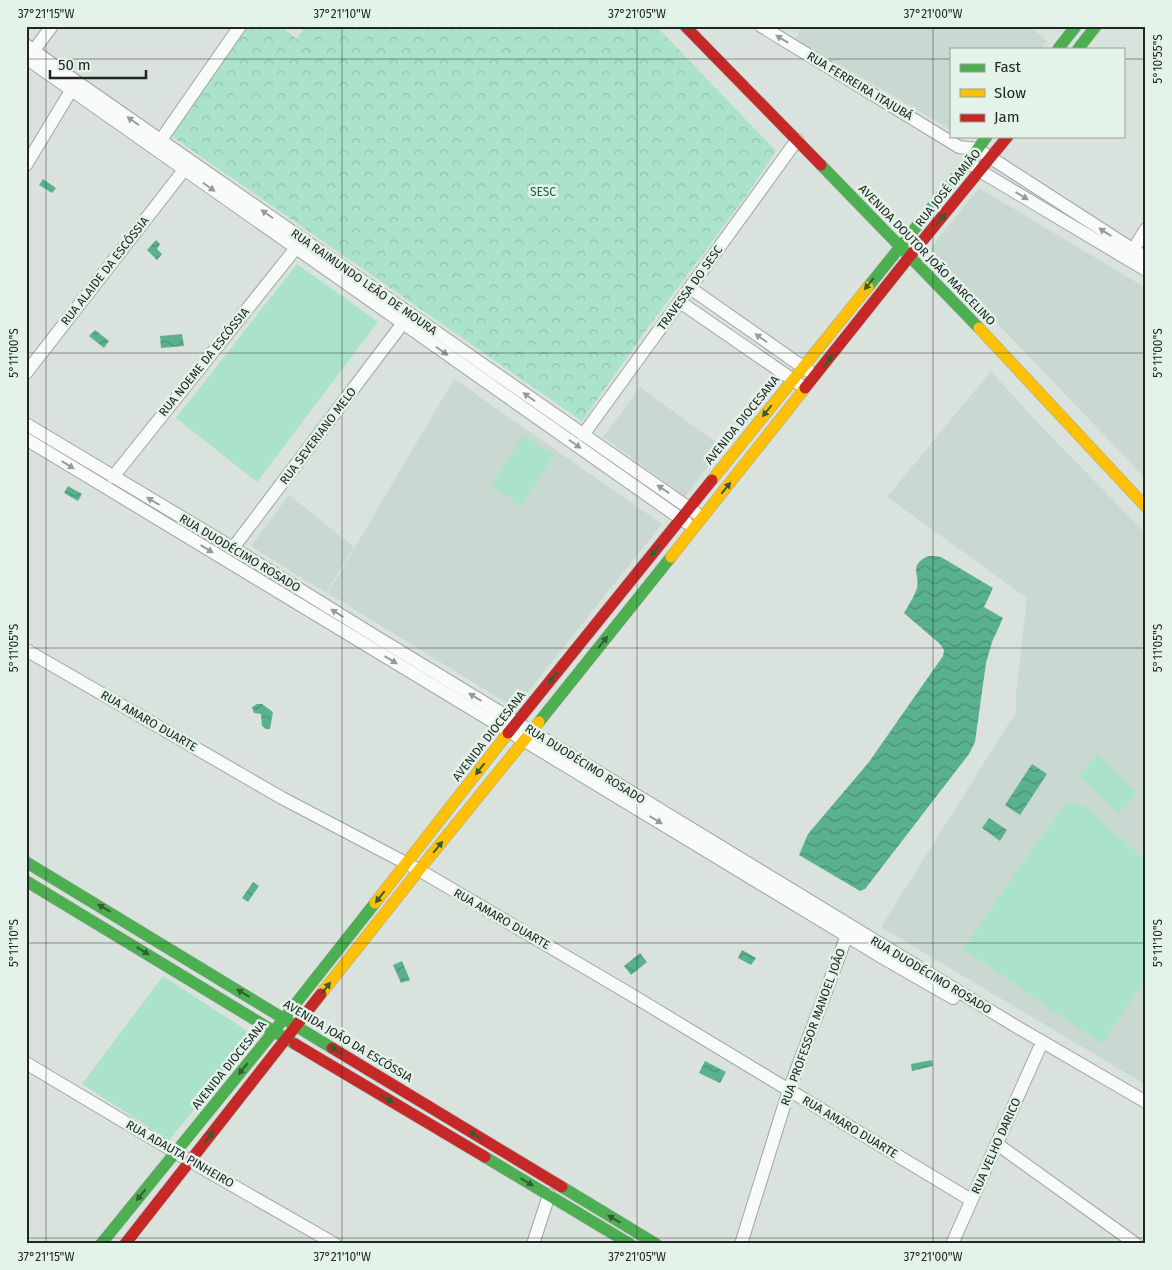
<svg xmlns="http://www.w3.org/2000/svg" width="1172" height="1270" viewBox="0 0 1172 1270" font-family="'Fira Sans',sans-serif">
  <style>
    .built { fill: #c9d9d1 }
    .grass { fill: #aae3c9 }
    .park { fill: url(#park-crowns) }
    .water { fill: url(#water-waves) }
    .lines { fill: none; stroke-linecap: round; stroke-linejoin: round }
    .street-casing { stroke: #9fa6a2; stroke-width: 14 }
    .fast-casing { stroke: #9fa6a2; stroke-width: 12 }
    .slow-casing { stroke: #9fa6a2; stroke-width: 12 }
    .jam-casing { stroke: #9fa6a2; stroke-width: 12 }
    .street { stroke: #f9fbfa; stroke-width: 12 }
    .fast { stroke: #4caf50; stroke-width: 11 }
    .slow { stroke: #ffc107; stroke-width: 11 }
    .jam { stroke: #c62828; stroke-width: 11 }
    .oneway { fill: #979b99 }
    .oneway2 { fill: #325d34 }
    .ticks { fill: none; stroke: #202622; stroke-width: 1; stroke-opacity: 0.45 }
    .labels { text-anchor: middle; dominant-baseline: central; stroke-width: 5; stroke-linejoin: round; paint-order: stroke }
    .street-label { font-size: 12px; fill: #202622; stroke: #e3f3ea }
    .park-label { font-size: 12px; fill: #106546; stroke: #e3f3ea }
    .neatline { fill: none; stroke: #202622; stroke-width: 2 }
    .ticks-label { font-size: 12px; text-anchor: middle; fill: #202622 }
  </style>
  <defs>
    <pattern id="park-crowns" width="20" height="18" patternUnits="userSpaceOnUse" patternTransform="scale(1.25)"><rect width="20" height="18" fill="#aae3c9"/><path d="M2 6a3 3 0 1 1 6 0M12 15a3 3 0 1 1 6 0" fill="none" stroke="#92c3ac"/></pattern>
    <pattern id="water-waves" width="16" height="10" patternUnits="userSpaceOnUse" patternTransform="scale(1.25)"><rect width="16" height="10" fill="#5ab190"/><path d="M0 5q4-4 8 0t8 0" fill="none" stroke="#4a9075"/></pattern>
  </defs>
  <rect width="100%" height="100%" fill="#dae2de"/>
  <g class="built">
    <polygon points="802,26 1029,26 1047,41 1041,49 951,49 951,130 796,39"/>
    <polygon points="979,188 1146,288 1146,479 928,251"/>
    <polygon points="991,371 1036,421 1146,534 1146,1085 881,927 1016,712 1016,695 1027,598 887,497"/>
    <polygon points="454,379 662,524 515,708 328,593"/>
    <polygon points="640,387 722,447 685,497 603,437"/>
    <polygon points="289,495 354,547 326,593 251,546"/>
  </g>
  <g class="grass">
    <polygon points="297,264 378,322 257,482 176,418"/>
    <polygon points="523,436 554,455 521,506 491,486"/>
    <polygon points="1097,755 1137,793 1119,813 1078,775"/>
    <polygon points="1075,803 1086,807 1146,861 1146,979 1102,1044 963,949 1062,807 1068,804"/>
    <polygon points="163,976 255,1036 169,1140 82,1084"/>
  </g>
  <polygon class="park" points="248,26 280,26 297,39 306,26 656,26 776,151 746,196 647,329 582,421 170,135"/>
  <g class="water">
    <polygon points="43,179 56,188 52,193 39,185"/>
    <polygon points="156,240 160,244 157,249 162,254 157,260 147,250"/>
    <polygon points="95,330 109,341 104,348 89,336"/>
    <polygon points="182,334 184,346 161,348 160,336"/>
    <polygon points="68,486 82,494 78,501 64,493"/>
    <path d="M928,556h6l7,1 52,31 -9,19 19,11 -11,24 -6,21 -11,79 -6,12 -104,135 -5,2 -61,-36 9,-21 61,-72 74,-106 1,-6 -4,-6 -36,-31c4,-7 11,-18 13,-25 3,-15 -9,-22 11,-32z"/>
    <polygon points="257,704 262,704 273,712 270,729 266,729 262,726 261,714 254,713 252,707"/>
    <polygon points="1032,764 1047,774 1020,815 1005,805"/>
    <polygon points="989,818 1007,830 1000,841 982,828"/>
    <polygon points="253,882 259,886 248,902 242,898"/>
    <polygon points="742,950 756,958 751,965 738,958"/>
    <polygon points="640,953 647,962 631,975 624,966"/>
    <polygon points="402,961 410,980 401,983 393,965"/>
    <polygon points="932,1060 933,1066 912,1071 911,1064"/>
    <polygon points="705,1061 726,1072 720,1083 699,1073"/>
  </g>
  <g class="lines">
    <defs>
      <g id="street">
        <polyline points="761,26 959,147 977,149 1146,258"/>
        <polyline points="26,45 70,77 696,513"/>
        <polyline points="34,50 52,26"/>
        <polyline points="26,58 687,523"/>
        <polyline points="156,147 240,26"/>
        <polyline points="26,165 75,84"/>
        <polyline points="974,166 980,171 1146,270"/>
        <polyline points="1133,250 1146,229"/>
        <polyline points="690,288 810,372"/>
        <polyline points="680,302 799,384"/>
        <polyline points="26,373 184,170"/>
        <polyline points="26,424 233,548 370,633 1012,1024 1146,1102"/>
        <polyline points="583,435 797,140"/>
        <polyline points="26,439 885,959 953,998"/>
        <polyline points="113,477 296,248"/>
        <polyline points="233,548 403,323"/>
        <polyline points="26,650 282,798 419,870 630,994 971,1200"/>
        <polyline points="26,1063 190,1161 335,1244"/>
        <polyline points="997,1144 1136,1244"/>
        <polyline points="533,1244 549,1195"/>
        <polyline points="741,1244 789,1090 850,927"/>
        <polyline points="952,1244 1039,1049"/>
      </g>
      <g id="fast">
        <polyline points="1058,49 1076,26"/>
        <polyline points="1078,49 1096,26"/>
        <polyline points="821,165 979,328"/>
        <polyline points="868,287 969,161 987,136"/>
        <polyline points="539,722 671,557"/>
        <polyline points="26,862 332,1048"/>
        <polyline points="26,881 295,1044"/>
        <polyline points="485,1157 630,1244"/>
        <polyline points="562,1187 656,1244"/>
        <polyline points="101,1244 274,1031 375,903"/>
      </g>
      <g id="slow">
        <polyline points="979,328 1146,507"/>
        <polyline points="712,480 868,287"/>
        <polyline points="671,557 805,388"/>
        <polyline points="375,903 508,733"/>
        <polyline points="321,994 419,870 539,722"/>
      </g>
      <g id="jam">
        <polyline points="685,26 821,165"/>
        <polyline points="805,388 910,256 1008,136"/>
        <polyline points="508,733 712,480"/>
        <polyline points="295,1044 485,1157"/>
        <polyline points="332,1048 562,1187"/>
        <polyline points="125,1244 321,994"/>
      </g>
    </defs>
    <use href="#street" class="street-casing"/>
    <use href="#fast" class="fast-casing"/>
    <use href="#slow" class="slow-casing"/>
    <use href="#jam" class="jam-casing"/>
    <use href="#street" class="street"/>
    <use href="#fast" class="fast"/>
    <use href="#slow" class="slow"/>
    <use href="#jam" class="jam"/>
  </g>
  <defs><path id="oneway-solid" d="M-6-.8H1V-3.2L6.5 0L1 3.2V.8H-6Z" transform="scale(1.25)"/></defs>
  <g class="oneway">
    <use href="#oneway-solid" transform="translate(782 39) rotate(-149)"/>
    <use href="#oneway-solid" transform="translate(133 121) rotate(-145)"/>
    <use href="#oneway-solid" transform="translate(209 187) rotate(35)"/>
    <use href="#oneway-solid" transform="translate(1022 196) rotate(31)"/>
    <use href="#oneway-solid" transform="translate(267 214) rotate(-145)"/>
    <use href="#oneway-solid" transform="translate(1105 232) rotate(-147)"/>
    <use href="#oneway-solid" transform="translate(761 338) rotate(-145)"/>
    <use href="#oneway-solid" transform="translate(442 351) rotate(35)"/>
    <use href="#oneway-solid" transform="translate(529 397) rotate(-145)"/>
    <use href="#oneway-solid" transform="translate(575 444) rotate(35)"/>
    <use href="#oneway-solid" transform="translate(68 465) rotate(31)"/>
    <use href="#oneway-solid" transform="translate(663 489) rotate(-146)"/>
    <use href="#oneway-solid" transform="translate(153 501) rotate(-149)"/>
    <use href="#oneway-solid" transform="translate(207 549) rotate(31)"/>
    <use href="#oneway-solid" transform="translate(337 613) rotate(-148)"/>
    <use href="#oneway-solid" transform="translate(391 660) rotate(31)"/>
    <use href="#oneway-solid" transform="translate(475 697) rotate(-149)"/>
    <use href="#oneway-solid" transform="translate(656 820) rotate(31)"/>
  </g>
  <g class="oneway2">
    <use href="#oneway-solid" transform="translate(941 219) rotate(-51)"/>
    <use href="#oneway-solid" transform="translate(869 284) rotate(129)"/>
    <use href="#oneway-solid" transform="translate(828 361) rotate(-52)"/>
    <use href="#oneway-solid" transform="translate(767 411) rotate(129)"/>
    <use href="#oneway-solid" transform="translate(726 488) rotate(-51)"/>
    <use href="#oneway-solid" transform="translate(655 551) rotate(129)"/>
    <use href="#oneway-solid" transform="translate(603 642) rotate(-51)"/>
    <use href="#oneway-solid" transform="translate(553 678) rotate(129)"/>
    <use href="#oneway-solid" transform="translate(480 769) rotate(128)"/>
    <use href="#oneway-solid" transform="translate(438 847) rotate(-51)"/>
    <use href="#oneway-solid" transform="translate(380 897) rotate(128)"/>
    <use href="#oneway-solid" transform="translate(104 908) rotate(-149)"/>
    <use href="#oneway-solid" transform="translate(143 951) rotate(31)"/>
    <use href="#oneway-solid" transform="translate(326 988) rotate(-52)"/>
    <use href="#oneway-solid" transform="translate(243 993) rotate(-149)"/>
    <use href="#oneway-solid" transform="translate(336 1050) rotate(-149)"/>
    <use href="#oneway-solid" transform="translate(243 1069) rotate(129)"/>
    <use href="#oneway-solid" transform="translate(387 1099) rotate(31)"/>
    <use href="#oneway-solid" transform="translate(475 1135) rotate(-149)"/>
    <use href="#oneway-solid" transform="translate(209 1137) rotate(-52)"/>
    <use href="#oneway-solid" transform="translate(527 1182) rotate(31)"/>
    <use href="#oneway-solid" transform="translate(141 1195) rotate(129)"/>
    <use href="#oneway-solid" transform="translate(614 1219) rotate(-149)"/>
  </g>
  <path class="ticks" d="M46,26v1218M342,26v1218M637,26v1218M933,26v1218M26,59h925M1123,59h23M26,353h1120M26,648h1120M26,943h1120M26,1238h1120"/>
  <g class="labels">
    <g class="street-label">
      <text transform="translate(860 86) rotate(31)">RUA FERREIRA ITAJUBÁ</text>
      <text transform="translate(948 188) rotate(-51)">RUA JOSÉ DAMIÃO</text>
      <text transform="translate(927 255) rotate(46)">AVENIDA DOUTOR JOÃO MARCELINO</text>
      <text transform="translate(105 271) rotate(-52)">RUA ALAIDE DA ESCÓSSIA</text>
      <text transform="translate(364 282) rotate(35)">RUA RAIMUNDO LEÃO DE MOURA</text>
      <text transform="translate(690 288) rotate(-54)">TRAVESSA DO SESC</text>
      <text transform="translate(204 362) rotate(-51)">RUA NOEME DA ESCÓSSIA</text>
      <text transform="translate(742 420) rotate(-51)">AVENIDA DIOCESANA</text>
      <text transform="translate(318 436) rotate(-53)">RUA SEVERIANO MELO</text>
      <text transform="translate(240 553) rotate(31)">RUA DUODÉCIMO ROSADO</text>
      <text transform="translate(149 721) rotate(30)">RUA AMARO DUARTE</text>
      <text transform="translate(489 736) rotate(-52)">AVENIDA DIOCESANA</text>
      <text transform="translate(585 764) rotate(32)">RUA DUODÉCIMO ROSADO</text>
      <text transform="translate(502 919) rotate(30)">RUA AMARO DUARTE</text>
      <text transform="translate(931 975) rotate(31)">RUA DUODÉCIMO ROSADO</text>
      <text transform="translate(813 1027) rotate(-70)">RUA PROFESSOR MANOEL JOÃO</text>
      <text transform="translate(348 1041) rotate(31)">AVENIDA JOÃO DA ESCÓSSIA</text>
      <text transform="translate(229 1065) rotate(-51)">AVENIDA DIOCESANA</text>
      <text transform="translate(850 1127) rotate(31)">RUA AMARO DUARTE</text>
      <text transform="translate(996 1146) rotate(-66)">RUA VELHO DARICO</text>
      <text transform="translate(180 1154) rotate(30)">RUA ADAUTA PINHEIRO</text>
    </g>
    <g class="park-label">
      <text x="543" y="192">SESC</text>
    </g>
  </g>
  <rect width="1172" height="1270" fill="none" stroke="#e3f3ea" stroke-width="55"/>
  <rect x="950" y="48" width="175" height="90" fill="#e3f3ea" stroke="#95a19a"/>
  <rect x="960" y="64" width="25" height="8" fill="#4caf50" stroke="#95a19a"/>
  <text x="994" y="72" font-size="15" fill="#202622">Fast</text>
  <rect x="960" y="89" width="25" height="8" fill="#ffc107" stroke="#95a19a"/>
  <text x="994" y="98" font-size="15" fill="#202622">Slow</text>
  <rect x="960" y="114" width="25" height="8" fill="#c62828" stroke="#95a19a"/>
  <text x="994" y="122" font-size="15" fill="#202622">Jam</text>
  <path d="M50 70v8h96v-8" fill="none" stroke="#202622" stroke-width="2.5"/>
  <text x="58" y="70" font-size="15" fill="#202622" stroke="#e3f3ea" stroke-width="4" paint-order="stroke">50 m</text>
  <rect x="28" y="28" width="1116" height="1214" class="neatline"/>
  <g class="ticks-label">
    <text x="46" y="18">37°21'15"W</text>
    <text x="342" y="18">37°21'10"W</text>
    <text x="637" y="18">37°21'05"W</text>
    <text x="933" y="18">37°21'00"W</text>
    <text transform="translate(1158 59) rotate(-90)" y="4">5°10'55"S</text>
    <text transform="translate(14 353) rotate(-90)" y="4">5°11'00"S</text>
    <text transform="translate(1158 353) rotate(-90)" y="4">5°11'00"S</text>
    <text transform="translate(14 648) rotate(-90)" y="4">5°11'05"S</text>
    <text transform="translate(1158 648) rotate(-90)" y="4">5°11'05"S</text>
    <text transform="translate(14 943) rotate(-90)" y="4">5°11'10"S</text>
    <text transform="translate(1158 943) rotate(-90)" y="4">5°11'10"S</text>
    <text x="46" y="1261">37°21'15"W</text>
    <text x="342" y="1261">37°21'10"W</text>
    <text x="637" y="1261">37°21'05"W</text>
    <text x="933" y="1261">37°21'00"W</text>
  </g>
</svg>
